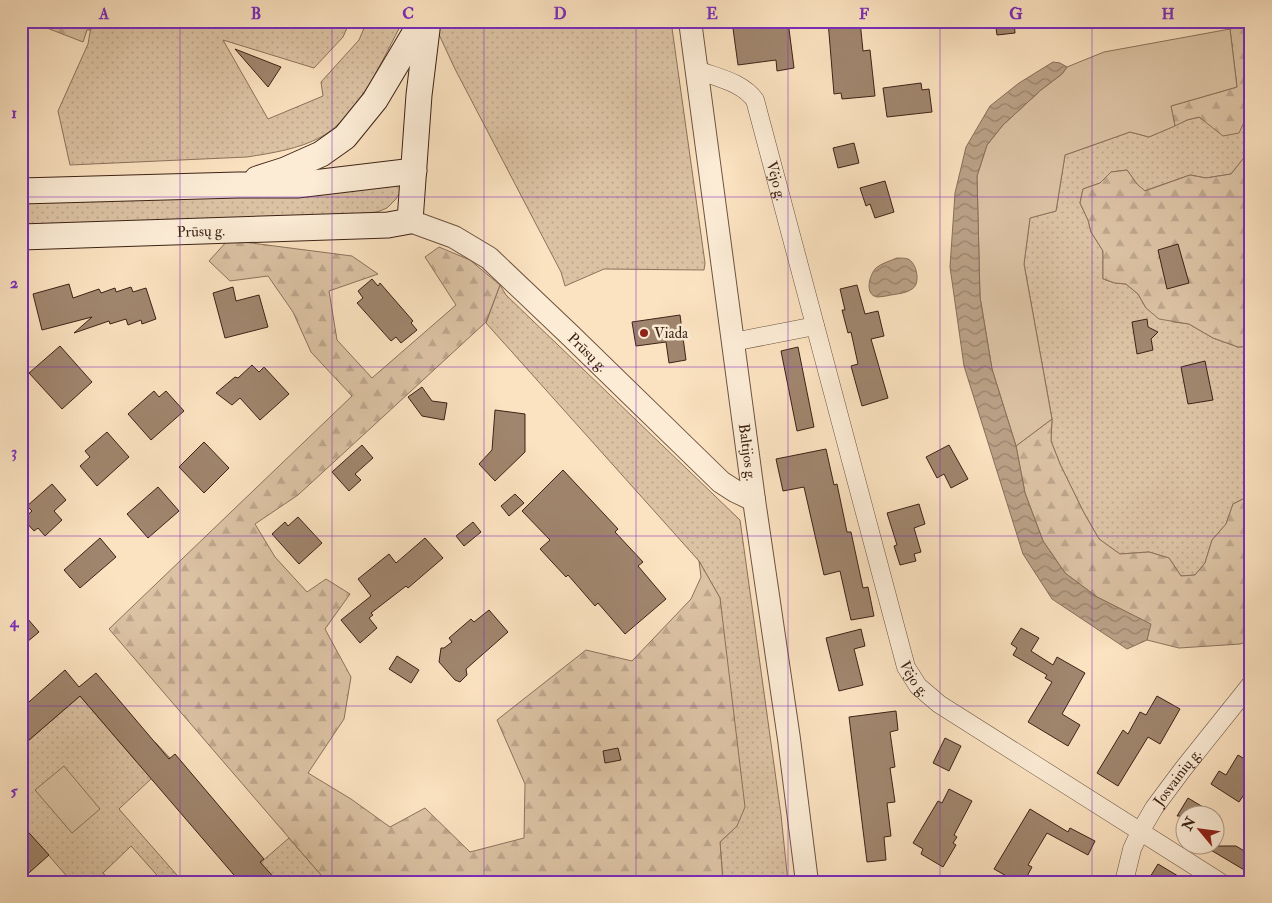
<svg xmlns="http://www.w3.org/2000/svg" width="1272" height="903" viewBox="0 0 1272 903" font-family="'IM FELL Double Pica',serif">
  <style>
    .grass { fill: url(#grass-dots); stroke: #8c725c }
    .forest { fill: url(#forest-firs); stroke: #8c725c }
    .green { fill: #dbc2a3; stroke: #8c725c }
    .water { fill: url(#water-waves); stroke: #886f59 }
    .building { fill: #a0866e; stroke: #3d2316 }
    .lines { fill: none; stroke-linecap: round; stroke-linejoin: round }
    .minor-casing { stroke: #6c5340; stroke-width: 19 }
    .tertiary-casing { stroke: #6c5340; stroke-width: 24 }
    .secondary-casing { stroke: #3d2316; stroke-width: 27 }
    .minor { stroke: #fcecd6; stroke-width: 18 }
    .tertiary { stroke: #fcecd6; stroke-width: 22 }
    .secondary { stroke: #fcecd6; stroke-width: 25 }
    .grid { fill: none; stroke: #7b2cbf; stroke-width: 1; stroke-opacity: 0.55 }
    .poi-dot { fill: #8f2418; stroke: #fcecd6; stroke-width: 2 }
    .labels { text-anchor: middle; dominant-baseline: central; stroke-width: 5; stroke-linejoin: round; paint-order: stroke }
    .street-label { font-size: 15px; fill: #3d2316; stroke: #fcecd6 }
    .poi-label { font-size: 15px; fill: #3d2316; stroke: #fcecd6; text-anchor: start }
    .neatline { fill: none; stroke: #7b2cbf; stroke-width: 2 }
    .grid-label { font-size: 16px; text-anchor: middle; font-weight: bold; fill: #7b2cbf }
  </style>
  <defs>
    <pattern id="grass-dots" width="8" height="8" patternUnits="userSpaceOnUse" patternTransform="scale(1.25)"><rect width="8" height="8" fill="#dbc2a3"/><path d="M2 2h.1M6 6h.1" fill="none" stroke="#bda68c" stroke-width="1.8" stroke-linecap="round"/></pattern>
    <pattern id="forest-firs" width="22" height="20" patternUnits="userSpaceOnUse" patternTransform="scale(1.25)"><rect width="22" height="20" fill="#dbc2a3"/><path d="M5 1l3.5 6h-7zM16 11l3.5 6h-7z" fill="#bda68c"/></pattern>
    <pattern id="water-waves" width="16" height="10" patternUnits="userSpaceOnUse" patternTransform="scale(1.25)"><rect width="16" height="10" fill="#baa186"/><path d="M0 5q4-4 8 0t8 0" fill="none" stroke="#98836d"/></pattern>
  </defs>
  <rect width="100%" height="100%" fill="#fbe2c0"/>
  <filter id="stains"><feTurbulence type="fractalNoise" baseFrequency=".004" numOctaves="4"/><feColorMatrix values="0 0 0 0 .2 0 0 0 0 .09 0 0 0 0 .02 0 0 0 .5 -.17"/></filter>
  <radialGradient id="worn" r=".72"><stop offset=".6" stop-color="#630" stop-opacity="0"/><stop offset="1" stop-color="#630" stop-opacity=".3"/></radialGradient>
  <g class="grass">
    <path d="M92,21h163l9,3 1,-3 8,2 1,-2h10l9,4 2,-4h10l4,2v-2h41l-7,16 -29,31 -91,-28 45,79 55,-23 -2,-14 38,-42 8,-19h36c-20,37 -44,95 -82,116 -22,12 -49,16 -74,20l-177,8 -12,-54 30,-67z"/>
    <polygon points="436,21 671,21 705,263 704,270 604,269 565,286 561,272 455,69 435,26"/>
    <polygon points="1251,113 1251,149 1231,174 1206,178 1190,175 1144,191 1137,184 1127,170 1111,172 1100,183 1083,189 1080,203 1088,220 1091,232 1103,251 1103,279 1115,283 1126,284 1138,294 1146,308 1174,322 1189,324 1213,338 1238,347 1251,346 1251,500 1245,498 1233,504 1226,524 1212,540 1205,563 1195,575 1181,576 1169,558 1149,552 1120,554 1099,539 1084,513 1060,464 1051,441 1052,419 1024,264 1030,218 1056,211 1065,155 1130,132 1149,137 1187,120 1199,117 1210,125 1247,116"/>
    <polygon points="400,181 402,189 396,199 387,208 377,212 359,214 21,225 21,200"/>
    <polygon points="500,285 506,295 740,520 781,815 788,882 723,882 720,842 737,826 720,598 699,561 486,323"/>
    <polygon points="80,696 135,760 155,742 170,758 150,775 152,778 119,809 183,882 163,882 131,846 103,873 111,882 72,882 21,824 21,747"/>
    <polygon points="289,838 327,882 278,882 276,879 273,882 238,882"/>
  </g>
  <g class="forest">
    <polygon points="29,21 92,21 91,30 87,30 83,42"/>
    <polygon points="1251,25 1251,113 1247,116 1239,133 1223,136 1199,117 1187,120 1175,126 1171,106 1237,87 1230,29"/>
    <polygon points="1251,149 1251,346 1238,347 1213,338 1189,324 1159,319 1146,308 1138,294 1126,284 1115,283 1103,279 1103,251 1091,232 1088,220 1080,203 1083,189 1100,183 1111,172 1127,170 1137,184 1145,191 1190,175 1206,178 1231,174"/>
    <polygon points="228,240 352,256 378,274 329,291 337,340 372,378 456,305 425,257 439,247 470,260 500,285 486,322 298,495 255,524 275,557 307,592 326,579 350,594 325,629 351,677 344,719 308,773 351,799 390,827 425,808 470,852 524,838 525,784 497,720 586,650 632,661 691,599 701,577 699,561 720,598 745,807 737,826 720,842 723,882 327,882 109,629 352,396 311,352 293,312 268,276 230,281 209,261"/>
    <polygon points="1052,419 1051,441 1060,464 1084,513 1099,539 1120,554 1149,552 1169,558 1181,576 1195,575 1205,563 1212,540 1226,524 1233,504 1245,498 1251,500 1251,640 1240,644 1179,648 1147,640 1150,624 1097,597 1065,573 1043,541 1025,493 1016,446"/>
  </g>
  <g class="green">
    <polygon points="1230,29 1237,87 1171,106 1175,126 1149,137 1130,132 1065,155 1056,211 1030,218 1024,264 1052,419 1016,446 992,369 980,297 977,176 987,145 1003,125 1041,90 1062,74 1067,67 1104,52"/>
    <polygon points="64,766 100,809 72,833 35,790"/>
  </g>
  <g class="water">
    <polygon points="1053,62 1060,63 1067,67 1062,74 1041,90 1003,125 987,145 977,176 980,297 992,369 1016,446 1025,493 1043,541 1065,573 1097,597 1151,624 1147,640 1127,649 1052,599 1023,554 964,366 950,267 955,193 966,147 990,106 1019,83"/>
    <path d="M897,258c3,0 8,0 11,1 9,4 13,25 4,30 -7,5 -18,5 -26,7 -3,0 -5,1 -8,1 -14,-1 -9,-22 -2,-29 6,-5 14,-7 21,-10z"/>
  </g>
  <g class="building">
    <polygon points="732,21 788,21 794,68 777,71 776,60 738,65"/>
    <polygon points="828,21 860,21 863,51 870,50 875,96 842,99 841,93 834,94"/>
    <polygon points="995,21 1014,21 1015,33 997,35"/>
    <polygon points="235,49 281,67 268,87"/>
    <polygon points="921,83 922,90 929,89 932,112 887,117 883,88"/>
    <polygon points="854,143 859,163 838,168 833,148"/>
    <polygon points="885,181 894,212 875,218 870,204 866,206 860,188"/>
    <polygon points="1178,244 1189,283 1167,289 1158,250"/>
    <polygon points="372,279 378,286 380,283 413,321 411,323 417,330 401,343 396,337 391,341 357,303 363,298 358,291"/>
    <polygon points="69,284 73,298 99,289 101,293 115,288 116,292 131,287 133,292 146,288 156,319 142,324 141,320 128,325 126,319 110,324 109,321 74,333 92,317 42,330 33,294"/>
    <polygon points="857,285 865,314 878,311 884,336 871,339 888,398 862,406 851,366 858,364 851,332 848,333 842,310 845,310 840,289"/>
    <polygon points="233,287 236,301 259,295 268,327 225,338 213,293"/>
    <polygon points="680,315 686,360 669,363 666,342 636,346 632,322"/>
    <polygon points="1147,319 1148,327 1158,332 1151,339 1153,350 1137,354 1132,322"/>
    <polygon points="60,346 92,382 62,409 29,373"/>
    <polygon points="798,347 814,427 797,431 781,351"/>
    <polygon points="1205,361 1213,400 1188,404 1181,367"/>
    <polygon points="252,365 259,372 264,367 289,394 260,420 240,398 232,405 216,393 235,377 238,378"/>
    <polygon points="422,387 432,401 447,403 444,420 422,416 408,397"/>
    <polygon points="154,391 159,397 166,391 184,411 151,440 128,414"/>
    <polygon points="495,410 525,414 525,452 495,481 479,464 492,450"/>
    <polygon points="107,432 129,457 97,486 80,466 90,457 85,451"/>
    <polygon points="204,442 229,468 204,493 179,467"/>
    <polygon points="362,445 373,458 355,474 361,480 349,491 332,472"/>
    <polygon points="949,445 968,479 951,488 944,474 937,478 926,457"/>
    <polygon points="826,449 834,485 837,484 847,532 851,532 863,588 868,587 874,616 851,620 840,571 824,575 804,487 783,491 776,459"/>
    <polygon points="563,470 618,529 615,532 643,562 638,566 666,599 625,634 598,603 595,606 568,575 566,577 540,549 550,540 522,511"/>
    <polygon points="52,484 66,500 54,511 62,520 45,536 38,528 34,531 23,519 32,511 27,506"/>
    <polygon points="158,487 179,511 148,538 127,514"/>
    <polygon points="515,494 524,503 509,516 501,506"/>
    <polygon points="919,504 925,524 914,528 921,552 914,554 916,561 900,565 894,546 897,545 887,513"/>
    <polygon points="298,517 322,543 299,564 272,534 285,522 288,526"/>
    <polygon points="473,522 481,532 464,546 456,536"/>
    <polygon points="100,538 116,557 80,588 64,570"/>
    <polygon points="425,538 443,558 408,588 406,586 371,613 373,615 369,618 377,628 360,643 341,620 371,596 358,579 389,554 396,563"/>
    <polygon points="489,610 508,632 466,669 467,675 460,682 455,680 439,662 441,648 444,648 452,642 449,638 471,619 474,622"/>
    <polygon points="21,611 39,632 21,647"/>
    <polygon points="1021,628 1039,638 1031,651 1053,665 1057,657 1085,673 1062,714 1080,725 1068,746 1028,722 1052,682 1045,678 1047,675 1013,655 1017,648 1011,644"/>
    <polygon points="861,629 865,646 854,649 863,685 839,691 826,638"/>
    <polygon points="397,656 419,670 411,683 389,669"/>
    <polygon points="65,670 79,687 96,673 169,759 175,754 264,859 260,862 278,882 240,882 80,696 21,747 21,709"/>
    <polygon points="1157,696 1180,709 1160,744 1148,737 1118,786 1097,773 1123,730 1128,734 1140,712 1146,715"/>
    <polygon points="896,711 898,730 890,732 895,767 890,768 895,802 887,803 891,836 884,837 886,860 867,862 849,717"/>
    <polygon points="945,738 961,746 949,771 933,763"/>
    <polygon points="618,748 621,760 605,763 603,751"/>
    <polygon points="1238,755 1251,763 1251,796 1245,793 1239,802 1211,784 1219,771 1226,775"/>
    <polygon points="949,789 972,801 954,835 957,837 953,843 956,845 943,867 921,854 923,849 913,843 938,801 942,803"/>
    <polygon points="1188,798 1203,807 1198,816 1177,816"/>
    <polygon points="1030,809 1068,832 1070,828 1095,841 1088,855 1047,833 1028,865 1032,867 1024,882 1017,882 994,869"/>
    <polygon points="21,824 49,855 21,880"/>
    <polygon points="1204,846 1236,846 1251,855 1251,874"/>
    <polygon points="1158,864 1188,882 1147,882"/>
  </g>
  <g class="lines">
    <defs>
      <g id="minor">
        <path id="s1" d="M698,70c20,8 44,12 57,30l151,567 12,19 21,18 281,178"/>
        <polyline points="733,342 815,326"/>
        <path id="s2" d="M1124,882l8,-33 8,-17 14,-24 29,-39 68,-85"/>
      </g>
      <g id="tertiary">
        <path id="s3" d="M690,21l64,479 35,239 18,143"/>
        <path id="s4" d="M410,221l44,16 35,21 81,77 151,147 14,9 19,9"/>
      </g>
      <g id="secondary">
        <polyline points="257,179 285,170 321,154 345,137 375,100 422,21"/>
        <polyline points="21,191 238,185 297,185 414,171"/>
        <path id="s5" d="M21,237l367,-12 22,-4 9,-126 9,-74"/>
      </g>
    </defs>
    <use href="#minor" class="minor-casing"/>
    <use href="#tertiary" class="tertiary-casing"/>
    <use href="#secondary" class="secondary-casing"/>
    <use href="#minor" class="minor"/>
    <use href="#tertiary" class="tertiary"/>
    <use href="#secondary" class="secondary"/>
  </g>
  <path class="grid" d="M180,21v861M332,21v861M484,21v861M636,21v861M788,21v861M940,21v861M1092,21v861M21,197h1230M21,367h1230M21,536h1230M21,706h1230"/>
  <circle class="poi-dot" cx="644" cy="333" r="5"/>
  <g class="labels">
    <g class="street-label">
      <text stroke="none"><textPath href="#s1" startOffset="149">Vėjo g.</textPath></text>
      <text stroke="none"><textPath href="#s5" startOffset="180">Prūsų g.</textPath></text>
      <text stroke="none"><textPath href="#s4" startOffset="224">Prūsų g.</textPath></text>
      <text stroke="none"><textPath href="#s3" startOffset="435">Baltijos g.</textPath></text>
      <text stroke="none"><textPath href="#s1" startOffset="666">Vėjo g.</textPath></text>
      <text stroke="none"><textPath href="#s2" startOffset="119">Josvainių g.</textPath></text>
    </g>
    <g class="poi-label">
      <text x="654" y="333">Viada</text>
    </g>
  </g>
  <rect width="1272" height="903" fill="none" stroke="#fbe2c0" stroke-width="55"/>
  <g transform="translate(1200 830) rotate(299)"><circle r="24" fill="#fcecd6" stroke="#b09c89"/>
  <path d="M0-4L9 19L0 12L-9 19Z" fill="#8f2418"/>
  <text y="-8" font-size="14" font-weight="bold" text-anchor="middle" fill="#3d2316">N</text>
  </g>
  <rect x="28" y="28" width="1216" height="848" class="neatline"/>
  <g class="grid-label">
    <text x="104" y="19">A</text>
    <text x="256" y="19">B</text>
    <text x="408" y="19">C</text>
    <text x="560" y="19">D</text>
    <text x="712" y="19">E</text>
    <text x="864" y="19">F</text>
    <text x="1016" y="19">G</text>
    <text x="1168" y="19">H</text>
    <text x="14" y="118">1</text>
    <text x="14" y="288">2</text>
    <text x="14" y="457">3</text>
    <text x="14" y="627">4</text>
    <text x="14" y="796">5</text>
  </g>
  <rect width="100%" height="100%" filter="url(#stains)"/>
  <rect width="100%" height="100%" fill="url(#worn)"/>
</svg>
